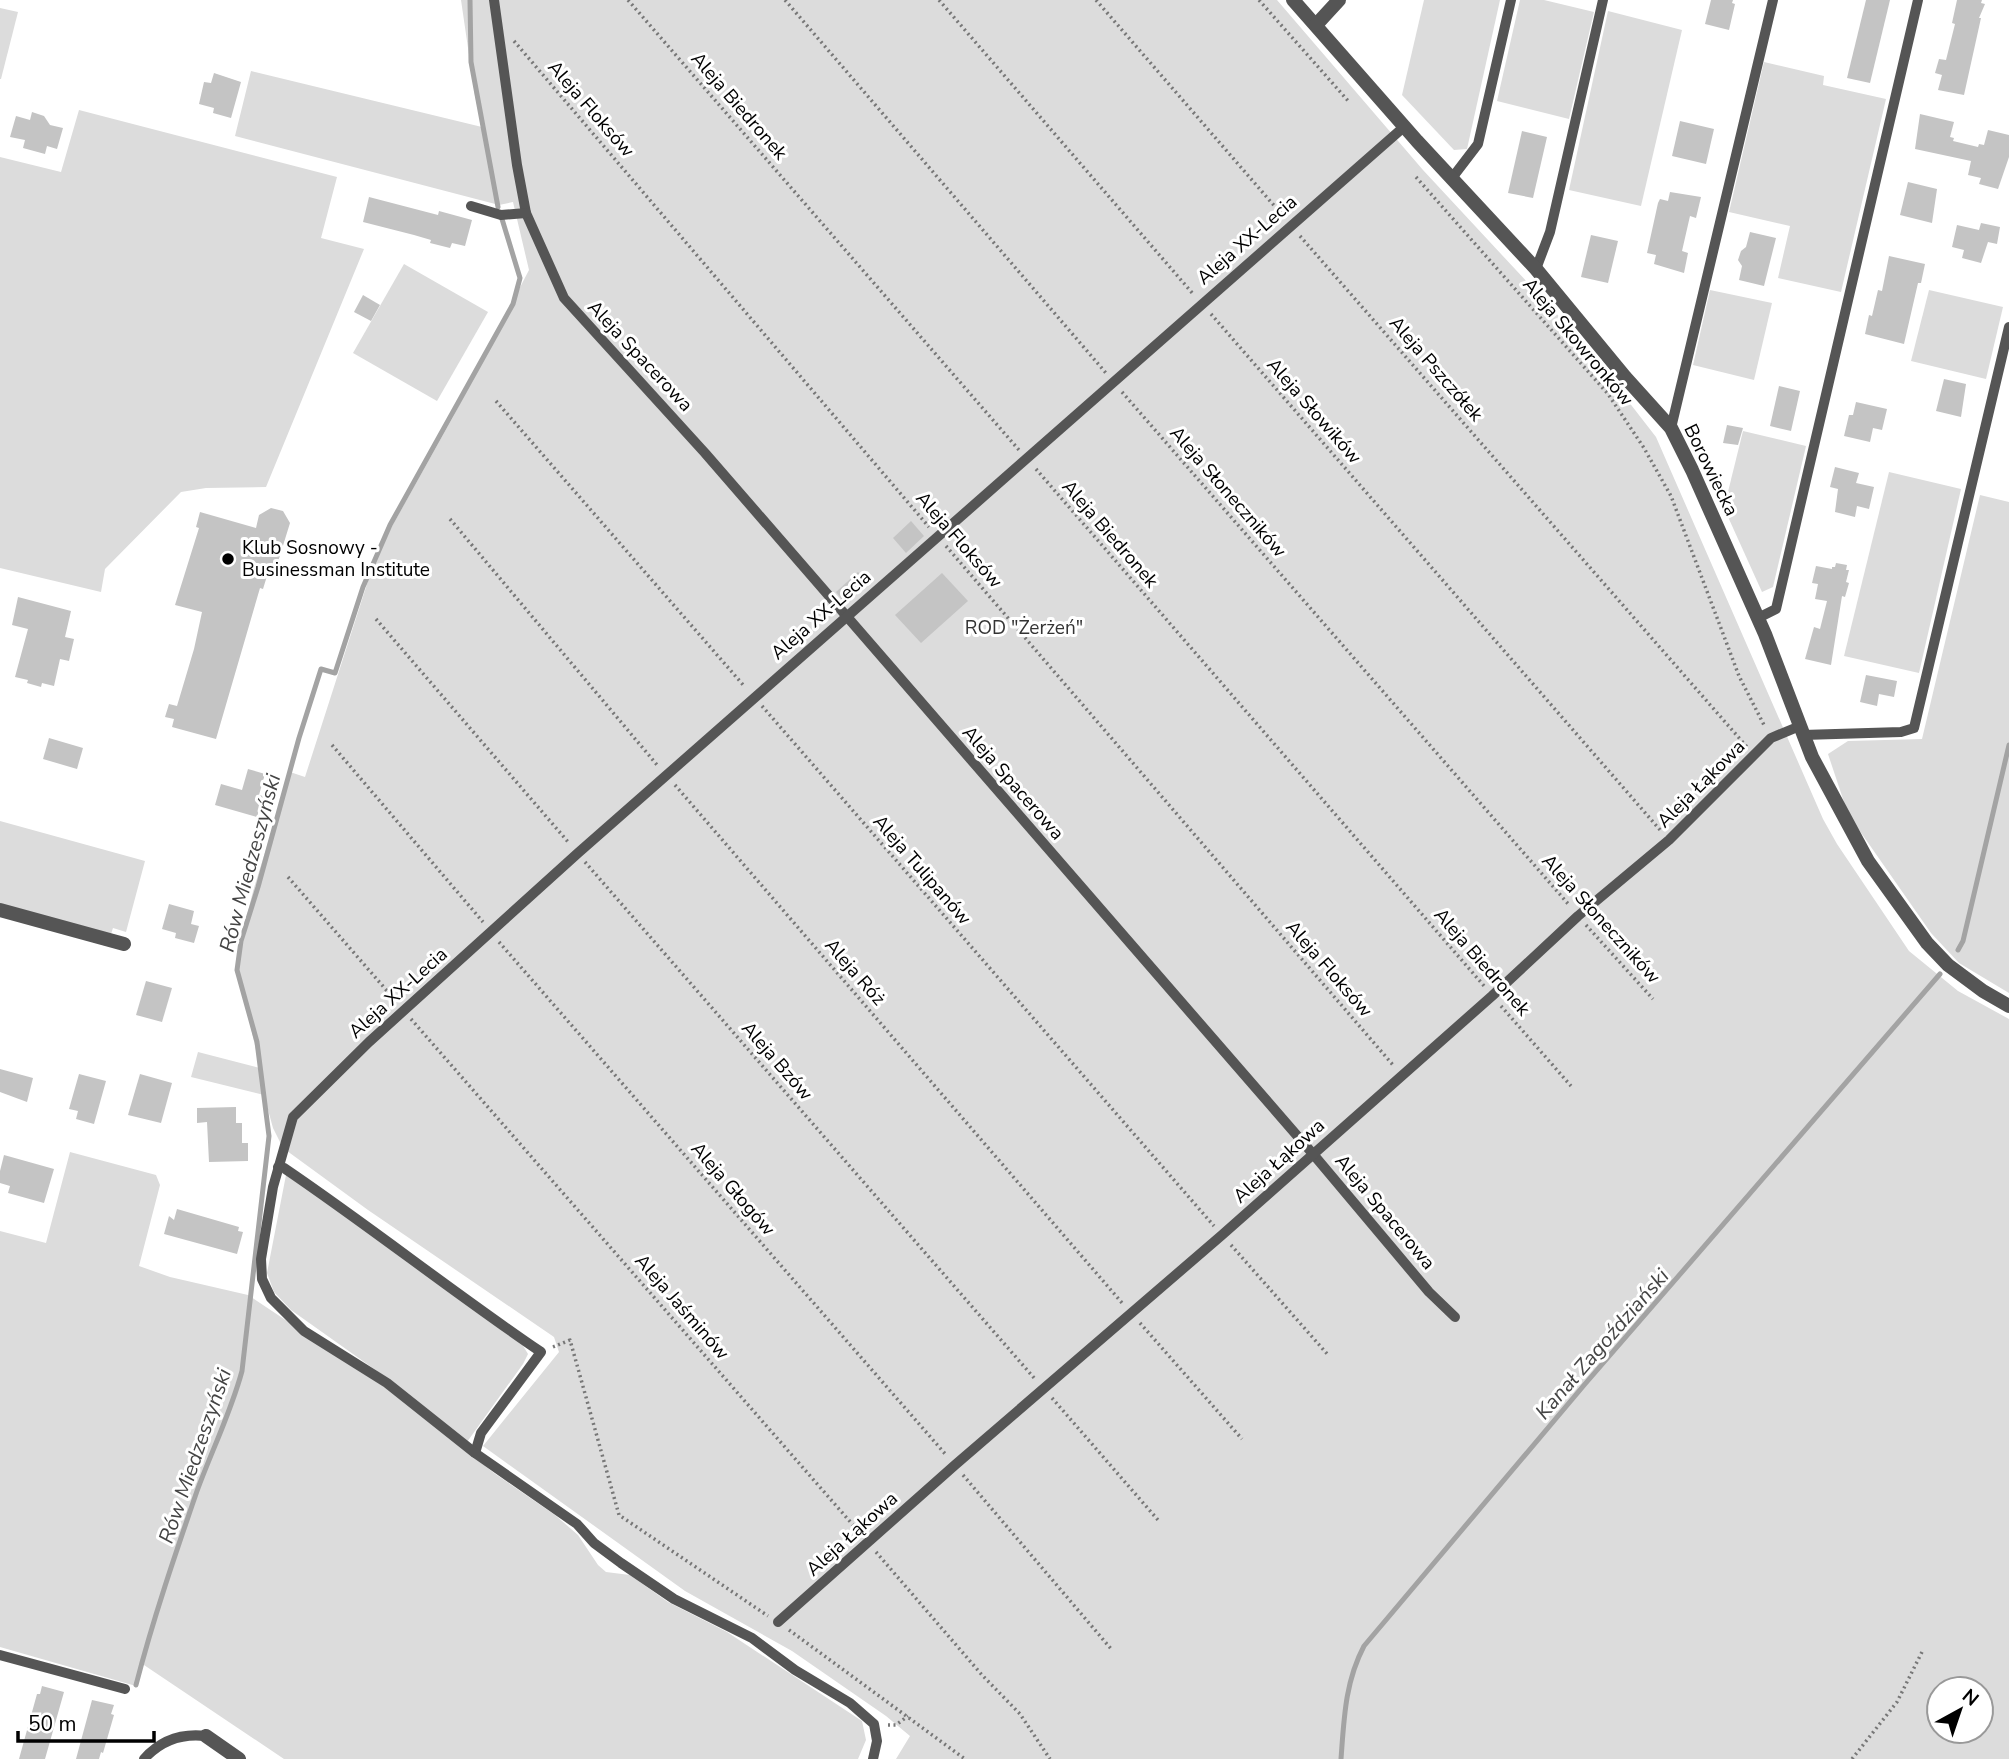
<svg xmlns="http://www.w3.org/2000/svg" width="2009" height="1759" viewBox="0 0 2009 1759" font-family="'Nunito Sans',sans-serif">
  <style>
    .green { fill: #dcdcdc; fill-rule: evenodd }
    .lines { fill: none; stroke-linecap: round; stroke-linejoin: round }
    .stream { stroke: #a3a3a3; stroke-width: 5 }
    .building { fill: #c4c4c4 }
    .path { stroke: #777; stroke-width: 3.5; stroke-dasharray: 2 3.5; stroke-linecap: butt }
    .lane { stroke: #555; stroke-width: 10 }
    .street { stroke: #555; stroke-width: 14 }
    .poi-dot { fill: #000; stroke: #fff; stroke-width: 2.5 }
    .labels { text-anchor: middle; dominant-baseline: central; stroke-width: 6; stroke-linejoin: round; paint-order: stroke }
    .street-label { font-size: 19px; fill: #000; stroke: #fff }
    .poi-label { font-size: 19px; fill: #000; stroke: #fff; text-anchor: start }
    .park-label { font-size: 19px; fill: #333; stroke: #fff }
    .water-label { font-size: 21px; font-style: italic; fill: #444; stroke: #fff }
  </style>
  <rect width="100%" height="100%" fill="#fff"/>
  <g class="green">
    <path d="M461,0h816l146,170 157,169 76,98 167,382 14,25 72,107 49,40 51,28v740h-1113l14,-23 -24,-20 -94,-65 -107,-60 -202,-145 76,-94 -5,-15 -186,-127 -85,-62 -10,-20 -9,-33 -73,-18 7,-25 62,16 -24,-107 17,-70 37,-119 15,5 72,-224 76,-136 76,-147 -16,-68 -14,3 -264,-69 16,-65 231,56 -7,-31zM1939,1689h42v42h-42z"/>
    <polygon points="1424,0 1500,0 1467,149 1454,150 1402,95"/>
    <polygon points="1520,0 1544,0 1594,12 1569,119 1497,101"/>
    <polygon points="0,8 18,12 1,79 0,79"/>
    <polygon points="1608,11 1682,30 1641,206 1569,190"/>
    <polygon points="1764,62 1824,76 1823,85 1886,99 1841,292 1778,278 1790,226 1729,212"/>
    <polygon points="79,110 337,177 321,238 364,249 266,487 206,488 181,492 105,569 101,592 0,568 0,157 61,172"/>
    <polygon points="404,264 488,312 437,401 353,353"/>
    <polygon points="1710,290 1772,303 1754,380 1693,365"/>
    <polygon points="1929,290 2003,307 1986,379 1911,361"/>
    <polygon points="1743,431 1806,446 1773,587 1762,592 1724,508"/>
    <polygon points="1889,472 1961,489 1919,673 1844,656"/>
    <polygon points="1980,495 2009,502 2009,993 1959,963 1931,933 1848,814 1828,754 1848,741 1922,739"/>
    <polygon points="0,821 145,861 126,932 113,928 111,934 0,904"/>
    <polygon points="70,1152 156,1175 160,1185 139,1266 170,1277 248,1295 377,1381 494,1473 555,1515 578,1535 598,1565 606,1572 630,1575 668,1602 727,1632 862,1721 866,1740 858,1759 284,1759 141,1663 136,1686 0,1647 0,1231 46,1243"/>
    <polygon points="286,1175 362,1226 522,1344 528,1354 523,1364 467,1442 384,1376 291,1310 274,1292 267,1273"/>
  </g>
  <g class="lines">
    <g class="stream">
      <polyline points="470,0 471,62 498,207"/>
      <polyline points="1958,950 1963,941 2009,745"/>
      <path d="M136,1685c17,-66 39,-130 61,-194 15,-41 34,-79 45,-120l27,-235 -12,-94 -20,-72 4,-29 17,-54 41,-149 22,-69 14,4 28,-86 27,-62 123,-221 7,-26 -18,-59"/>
      <path d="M1341,1759c3,-40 4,-77 23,-113l221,-262 355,-410"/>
    </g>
  </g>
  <g class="building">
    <polygon points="1711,0 1733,0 1732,3 1735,4 1729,30 1705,24"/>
    <polygon points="1866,0 1890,0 1870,83 1847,78"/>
    <polygon points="1957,0 1982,0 1981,3 1985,4 1979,18 1981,18 1964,95 1938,90 1942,75 1935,73 1939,59 1946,60 1955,24 1952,23"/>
    <polygon points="214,73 241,82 231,118 213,113 214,108 199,104 204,82 211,83"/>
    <polygon points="32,112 44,116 50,125 63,128 57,149 47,146 45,154 23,148 25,140 10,137 16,116 30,120"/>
    <polygon points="1920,114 1954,122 1950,137 1954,138 1953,141 1978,147 1979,144 1984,145 1988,130 2009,135 2009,157 1998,189 1979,184 1981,178 1968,175 1971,161 1915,149"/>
    <polygon points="1680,121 1714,129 1706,164 1672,156"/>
    <polygon points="1522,131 1547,137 1533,198 1508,193"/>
    <polygon points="1908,182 1937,189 1932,223 1900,215"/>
    <polygon points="1670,192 1701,197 1696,218 1690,216 1682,251 1688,253 1684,273 1654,264 1656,255 1647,253 1658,203 1660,199 1668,201"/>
    <polygon points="369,197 438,215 439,211 472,220 465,246 452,243 450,248 430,243 431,240 414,235 363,222"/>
    <polygon points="1981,223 2000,227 1997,244 1988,242 1981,263 1962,258 1964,250 1952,247 1957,225 1979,230"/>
    <polygon points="1750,232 1776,238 1764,286 1739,280 1742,266 1738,260 1741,251 1746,247"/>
    <polygon points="1591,235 1618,241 1608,283 1581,277"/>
    <polygon points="1889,256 1925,264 1921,283 1918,283 1904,344 1865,334 1869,315 1872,316 1878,290 1882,291"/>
    <polygon points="363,295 380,305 371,321 354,312"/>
    <polygon points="1944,379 1966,384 1961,417 1936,411"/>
    <polygon points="1779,386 1800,391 1791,431 1770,426"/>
    <polygon points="1856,402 1887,409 1882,430 1873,428 1870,442 1844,436 1849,415 1853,415"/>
    <polygon points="1727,425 1743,428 1738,445 1723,443"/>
    <polygon points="1835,467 1859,473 1856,483 1874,487 1869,509 1857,506 1855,517 1835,512 1838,489 1830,487"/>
    <polygon points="271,508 283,511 290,523 277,565 271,563 263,589 260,588 216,739 172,727 174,719 165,717 169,704 177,706 194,649 202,612 175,605 199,528 196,527 200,512 256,528 259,515"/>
    <polygon points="911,521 924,536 906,553 893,538"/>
    <polygon points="1836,563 1847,565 1846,570 1849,570 1846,582 1849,583 1845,597 1842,596 1831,665 1805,659 1814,627 1820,629 1827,601 1815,599 1818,584 1812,583 1816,566 1832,569 1832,567 1835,567"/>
    <polygon points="858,572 869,583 846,605 836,592"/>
    <polygon points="942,573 968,601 921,643 895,615"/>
    <polygon points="18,597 71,611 65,637 74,639 69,661 60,659 54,686 42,683 41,687 27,683 28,680 15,677 28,629 12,625"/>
    <polygon points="1866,675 1897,681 1894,697 1879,694 1877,706 1860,702"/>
    <polygon points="49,738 83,748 77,769 43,759"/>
    <polygon points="248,769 265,774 259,795 263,796 257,817 215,805 221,784 242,790"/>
    <polygon points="169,904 194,911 191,924 199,926 194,943 175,938 176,933 162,929"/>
    <polygon points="146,981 172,988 162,1022 136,1015"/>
    <polygon points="0,1069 33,1078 27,1102 0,1092"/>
    <polygon points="79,1074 106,1081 94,1124 76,1119 78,1111 69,1109"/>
    <polygon points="140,1074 172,1083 161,1123 128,1115"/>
    <polygon points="236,1107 236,1123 242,1123 242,1143 248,1143 248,1161 209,1162 207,1122 197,1123 197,1108"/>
    <polygon points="4,1155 54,1169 44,1203 8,1193 10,1186 0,1183 0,1171"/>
    <polygon points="177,1209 239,1227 238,1231 243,1232 237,1254 164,1234 169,1216 174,1220"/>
    <polygon points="42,1686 64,1692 45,1759 19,1759 37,1694 40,1694"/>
    <polygon points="92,1700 114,1705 111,1714 114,1715 103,1753 101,1752 99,1759 76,1759"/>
  </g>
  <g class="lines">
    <g class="path">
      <polyline points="628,0 1019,450"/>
      <polyline points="785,0 1106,373"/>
      <polyline points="939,0 1194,295"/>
      <polyline points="1096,0 1284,217"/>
      <polyline points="1259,0 1350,103"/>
      <polyline points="514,41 929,527"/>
      <polyline points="1416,177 1608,394 1644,448 1671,496 1739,676 1765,727"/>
      <polyline points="1300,236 1747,747"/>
      <polyline points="1211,314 1661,831"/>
      <polyline points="1122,392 1570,906"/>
      <polyline points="496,401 745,687"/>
      <polyline points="1036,469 1485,987"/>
      <polyline points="450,519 658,766"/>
      <polyline points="946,546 1393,1065"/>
      <polyline points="376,619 569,843"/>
      <polyline points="762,706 1214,1226"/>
      <polyline points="332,745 483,922"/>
      <polyline points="675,785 1123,1304"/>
      <polyline points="585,862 1035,1379"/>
      <polyline points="288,877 395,1000"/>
      <polyline points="1586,925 1653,999"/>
      <polyline points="499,942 947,1456"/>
      <polyline points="1501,1006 1571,1086"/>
      <polyline points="411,1019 860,1533"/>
      <polyline points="1231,1245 1329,1356"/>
      <polyline points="1140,1323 1242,1439"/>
      <polyline points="553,1347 570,1340 619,1515 768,1616"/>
      <polyline points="1052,1398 1158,1520"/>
      <polyline points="963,1475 1112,1650"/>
      <polyline points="876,1552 982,1675 1020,1714 1050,1759"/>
      <polyline points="789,1630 965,1759"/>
      <polyline points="888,1725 896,1725 908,1716"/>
      <polyline points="1852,1759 1897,1702 1922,1652"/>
    </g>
    <g class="lane">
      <polyline points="494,0 517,165 526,213 564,298 705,453 1313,1154 1429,1292 1455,1317"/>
      <polyline points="1452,178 1478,144 1511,0"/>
      <polyline points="471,206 501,215 526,213"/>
      <polyline points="1536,269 1550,232 1603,0"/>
      <polyline points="1671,428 1773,0"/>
      <polyline points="1758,618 1776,609 1918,0"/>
      <polyline points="1803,735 1901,732 1914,728 2009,327"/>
      <path d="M278,1167l6,1c87,59 170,125 257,184l-60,81 -6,20"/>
      <polyline points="778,1622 955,1465 1222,1235 1492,996 1578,916 1669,840 1771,738 1800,726"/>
      <polyline points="0,1655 125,1689"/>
      <path d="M144,1759c17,-19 37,-26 62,-23"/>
      <polyline points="873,1759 877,1741 874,1724 850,1703 795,1670 752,1638 674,1599 621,1563 594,1543 577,1524 475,1453 387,1383 304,1331 271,1298 262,1279 261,1259 273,1187 293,1117 369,1042 578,853 1405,126"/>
    </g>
    <g class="street">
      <polyline points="1293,0 1417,141 1536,269 1625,377 1671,428 1692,470 1765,634 1812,757 1868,861 1927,943 1948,965 1983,991 2009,1006"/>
      <polyline points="1316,25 1339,0"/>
      <polyline points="0,910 124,944"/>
      <polyline points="206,1736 239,1759"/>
    </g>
  </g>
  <circle class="poi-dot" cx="228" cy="559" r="7"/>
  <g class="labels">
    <g class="street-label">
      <text transform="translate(739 106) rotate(49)">Aleja Biedronek</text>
      <text transform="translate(591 109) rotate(49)">Aleja Floksów</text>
      <text transform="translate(1247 240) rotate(-41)">Aleja XX-Lecia</text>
      <text transform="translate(1578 342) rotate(50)">Aleja Skowronków</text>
      <text transform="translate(640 356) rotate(47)">Aleja Spacerowa</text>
      <text transform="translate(1436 369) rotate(49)">Aleja Pszczółek</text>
      <text transform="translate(1314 411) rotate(49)">Aleja Słowików</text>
      <text transform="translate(1711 470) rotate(64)">Borowiecka</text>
      <text transform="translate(1228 492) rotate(49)">Aleja Słoneczników</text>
      <text transform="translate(1110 534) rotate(49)">Aleja Biedronek</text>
      <text transform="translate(959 540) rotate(49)">Aleja Floksów</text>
      <text transform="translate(821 615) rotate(-41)">Aleja XX-Lecia</text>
      <text transform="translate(1013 783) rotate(49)">Aleja Spacerowa</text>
      <text transform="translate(1701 784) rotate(-45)">Aleja Łąkowa</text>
      <text transform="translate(922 870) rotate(49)">Aleja Tulipanów</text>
      <text transform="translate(1601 919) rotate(48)">Aleja Słoneczników</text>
      <text transform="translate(1482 962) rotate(49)">Aleja Biedronek</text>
      <text transform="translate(1329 969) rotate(49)">Aleja Floksów</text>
      <text transform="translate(855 972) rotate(49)">Aleja Róż</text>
      <text transform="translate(398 993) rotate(-42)">Aleja XX-Lecia</text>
      <text transform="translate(777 1061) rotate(49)">Aleja Bzów</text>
      <text transform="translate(1279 1161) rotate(-42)">Aleja Łąkowa</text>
      <text transform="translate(733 1189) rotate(49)">Aleja Głogów</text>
      <text transform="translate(1385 1212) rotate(50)">Aleja Spacerowa</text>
      <text transform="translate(682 1307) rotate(49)">Aleja Jaśminów</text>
      <text transform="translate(852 1534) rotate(-42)">Aleja Łąkowa</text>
    </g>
    <g class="poi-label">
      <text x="242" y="548">Klub Sosnowy -<tspan x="242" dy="22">Businessman Institute</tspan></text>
    </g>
    <g class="park-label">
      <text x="1024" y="628">ROD "Żerżeń"</text>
    </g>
    <g class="water-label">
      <text transform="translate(250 863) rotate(-75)">Rów Miedzeszyński</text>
      <text transform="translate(1602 1344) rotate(-49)">Kanał Zagoździański</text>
      <text transform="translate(195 1456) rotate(-71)">Rów Miedzeszyński</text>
    </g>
  </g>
  <g transform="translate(1960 1710) rotate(40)"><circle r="33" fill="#ffffff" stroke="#999999" stroke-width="2"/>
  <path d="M0-5L12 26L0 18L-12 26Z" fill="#000000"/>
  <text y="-10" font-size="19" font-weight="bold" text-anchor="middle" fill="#000000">N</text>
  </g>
  <path d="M18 1731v10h136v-10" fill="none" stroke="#000000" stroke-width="3.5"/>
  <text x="28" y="1731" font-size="21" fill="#000000" stroke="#ffffff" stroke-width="5" paint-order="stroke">50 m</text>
</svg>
